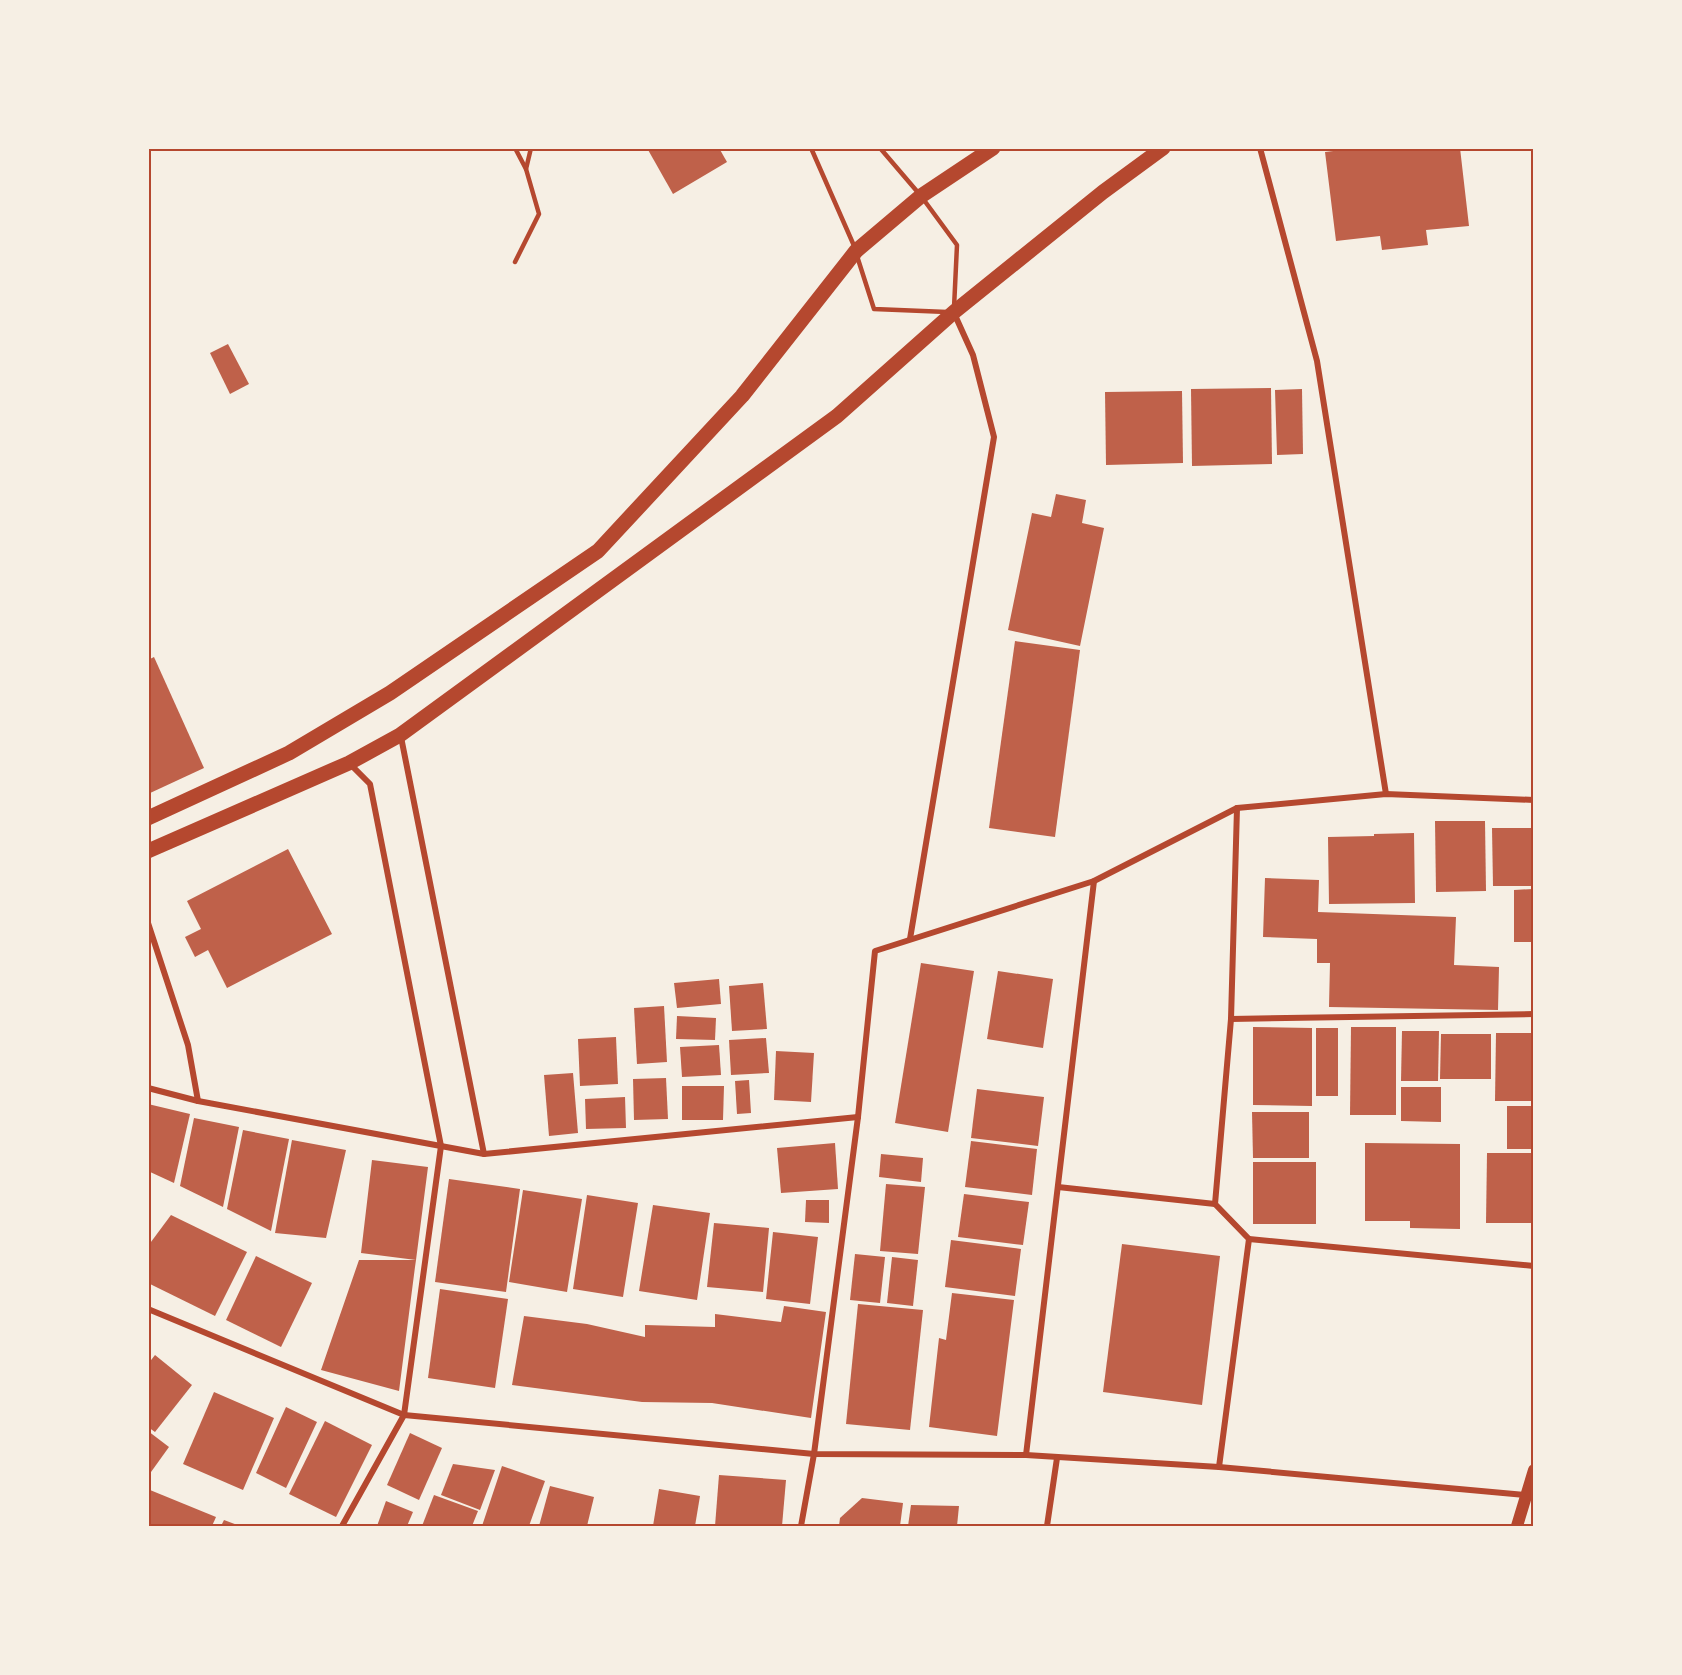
<svg xmlns="http://www.w3.org/2000/svg" width="1682" height="1675" viewBox="0 0 1682 1675" font-family="'Crimson Pro',serif">
  <style>
    .building { fill: #bf614a }
    .lines { fill: none; stroke-linecap: round; stroke-linejoin: round }
    .service { stroke: #b5482f; stroke-width: 4.5 }
    .minor { stroke: #b5482f; stroke-width: 6 }
    .secondary { stroke: #b5482f; stroke-width: 12 }
    .primary { stroke: #b5482f; stroke-width: 15 }
    .neatline { fill: none; stroke: #b5482f; stroke-width: 2 }
  </style>
  <rect width="100%" height="100%" fill="#f6efe4"/>
  <g class="building">
    <polygon points="647,148 719,148 727,162 673,194"/>
    <polygon points="1358,148 1460,148 1469,226 1426,230 1428,245 1382,250 1380,236 1336,241 1325,152"/>
    <polygon points="228,344 249,384 230,394 210,353"/>
    <polygon points="1271,388 1272,464 1192,466 1191,389"/>
    <polygon points="1302,389 1303,454 1277,455 1275,390"/>
    <polygon points="1182,391 1183,463 1106,465 1105,392"/>
    <polygon points="1056,494 1086,500 1082,523 1104,528 1080,646 1008,630 1032,513 1051,517"/>
    <polygon points="1015,641 1080,650 1055,837 989,828"/>
    <polygon points="154,657 204,768 148,794 148,660"/>
    <polygon points="1435,821 1485,821 1486,891 1436,892"/>
    <polygon points="1492,828 1533,828 1533,886 1493,886"/>
    <polygon points="1414,833 1415,903 1329,904 1328,837 1374,836 1374,834"/>
    <polygon points="288,849 332,934 227,988 208,950 195,957 185,937 201,929 187,901"/>
    <polygon points="1265,878 1319,880 1318,912 1456,917 1454,965 1499,967 1498,1010 1329,1007 1330,963 1317,963 1317,939 1263,937"/>
    <polygon points="1533,889 1533,942 1514,942 1514,890"/>
    <polygon points="921,963 974,971 948,1132 895,1123"/>
    <polygon points="998,971 1053,979 1043,1048 987,1039"/>
    <polygon points="719,979 721,1004 677,1008 674,983"/>
    <polygon points="763,983 767,1029 732,1031 729,986"/>
    <polygon points="664,1006 667,1062 637,1064 634,1008"/>
    <polygon points="677,1016 716,1018 715,1040 676,1039"/>
    <polygon points="1253,1027 1312,1028 1312,1106 1253,1105"/>
    <polygon points="1351,1027 1396,1027 1396,1115 1350,1115"/>
    <rect x="1316" y="1028" width="22" height="68"/>
    <polygon points="1402,1031 1439,1031 1438,1081 1401,1081"/>
    <polygon points="1496,1033 1533,1033 1533,1101 1495,1101"/>
    <polygon points="1441,1034 1491,1034 1491,1079 1440,1079"/>
    <polygon points="616,1037 618,1084 580,1086 578,1039"/>
    <polygon points="766,1038 769,1073 731,1075 729,1040"/>
    <polygon points="719,1045 721,1075 682,1077 680,1047"/>
    <polygon points="776,1051 814,1053 811,1102 774,1100"/>
    <polygon points="573,1073 578,1133 549,1136 544,1075"/>
    <polygon points="666,1078 668,1119 634,1120 633,1079"/>
    <polygon points="749,1080 751,1113 737,1114 735,1081"/>
    <polygon points="682,1086 724,1086 723,1120 682,1120"/>
    <polygon points="1401,1087 1441,1087 1441,1122 1401,1121"/>
    <polygon points="977,1089 1044,1097 1038,1146 971,1138"/>
    <polygon points="625,1097 626,1128 586,1129 585,1099"/>
    <polygon points="148,1104 190,1114 174,1183 148,1171"/>
    <rect x="1507" y="1106" width="26" height="43"/>
    <polygon points="1252,1112 1309,1112 1309,1158 1253,1158"/>
    <polygon points="194,1118 239,1127 223,1207 180,1186"/>
    <polygon points="243,1130 289,1139 271,1231 227,1209"/>
    <polygon points="292,1140 346,1150 326,1238 275,1233"/>
    <polygon points="971,1141 1037,1149 1032,1195 965,1187"/>
    <polygon points="835,1143 838,1189 781,1193 777,1148"/>
    <polygon points="1365,1143 1460,1144 1460,1229 1410,1228 1410,1221 1365,1221"/>
    <polygon points="1487,1153 1533,1153 1533,1223 1486,1223"/>
    <polygon points="881,1154 923,1158 921,1182 879,1177"/>
    <polygon points="372,1160 428,1167 416,1260 415,1267 399,1391 321,1370 359,1260 416,1260 361,1253"/>
    <rect x="1253" y="1162" width="63" height="62"/>
    <polygon points="449,1179 520,1189 506,1292 435,1282"/>
    <polygon points="886,1184 925,1187 918,1254 880,1251"/>
    <polygon points="523,1190 582,1199 567,1292 509,1282"/>
    <polygon points="964,1194 1029,1202 1023,1245 958,1237"/>
    <polygon points="587,1195 638,1203 623,1297 573,1289"/>
    <polygon points="806,1200 829,1200 829,1223 805,1222"/>
    <polygon points="653,1205 710,1213 697,1300 639,1291"/>
    <polygon points="171,1215 247,1252 215,1316 148,1283 148,1246"/>
    <polygon points="714,1223 769,1228 763,1292 707,1287"/>
    <polygon points="773,1232 818,1237 810,1304 766,1299"/>
    <polygon points="951,1240 1021,1249 1015,1296 945,1287"/>
    <polygon points="1122,1244 1220,1256 1202,1405 1103,1392"/>
    <polygon points="855,1254 885,1257 880,1303 850,1300"/>
    <polygon points="256,1256 312,1283 281,1347 226,1320"/>
    <polygon points="892,1257 918,1260 913,1306 887,1303"/>
    <polygon points="440,1289 508,1299 495,1388 428,1378"/>
    <polygon points="952,1293 1014,1300 997,1436 929,1427 939,1338 946,1340"/>
    <polygon points="858,1304 923,1310 910,1430 846,1424"/>
    <polygon points="784,1306 826,1312 811,1418 712,1403 642,1402 512,1385 524,1316 587,1324 645,1337 645,1325 715,1327 715,1314 781,1322"/>
    <polygon points="155,1355 192,1385 155,1432 148,1427 148,1364"/>
    <polygon points="214,1392 274,1418 243,1490 183,1464"/>
    <polygon points="286,1407 317,1422 286,1488 256,1473"/>
    <polygon points="325,1421 372,1445 336,1517 289,1494"/>
    <polygon points="148,1431 169,1447 151,1472 148,1471"/>
    <polygon points="410,1433 442,1448 419,1500 387,1485"/>
    <polygon points="453,1464 495,1470 480,1510 441,1495"/>
    <polygon points="502,1466 545,1481 529,1526 482,1526"/>
    <polygon points="719,1475 786,1480 782,1526 715,1526"/>
    <polygon points="550,1486 594,1497 587,1526 539,1526"/>
    <polygon points="659,1489 700,1496 695,1526 653,1526"/>
    <polygon points="150,1490 216,1517 212,1526 148,1526 148,1495"/>
    <polygon points="434,1495 478,1511 472,1526 422,1526"/>
    <polygon points="862,1498 903,1503 900,1526 839,1526 840,1518"/>
    <polygon points="386,1501 413,1512 407,1526 377,1526"/>
    <polygon points="911,1505 959,1506 957,1526 908,1526"/>
    <polygon points="224,1520 240,1526 221,1526"/>
  </g>
  <g class="lines">
    <g class="service">
      <polyline points="515,148 526,169 539,214 515,262"/>
      <polyline points="811,148 855,248"/>
      <polyline points="880,148 921,196 957,245 954,308"/>
      <polyline points="526,169 531,148"/>
      <polyline points="857,256 874,309 947,312"/>
    </g>
    <g class="minor">
      <polyline points="1260,148 1317,361 1386,794"/>
      <polyline points="401,737 484,1154"/>
      <polyline points="148,923 188,1045 198,1101"/>
      <polyline points="910,939 994,437 973,355 954,313"/>
      <polyline points="1231,1019 1534,1014"/>
      <polyline points="148,1088 198,1101 484,1154 858,1117"/>
      <polyline points="1058,1187 1215,1204"/>
      <polyline points="1249,1239 1534,1266"/>
      <polyline points="148,1309 404,1415 814,1454 1026,1455 1219,1467 1525,1495"/>
      <polyline points="1026,1455 1094,881"/>
      <polyline points="1219,1467 1249,1239 1215,1204 1231,1019 1237,808"/>
      <polyline points="342,1526 404,1415 441,1146 370,784 349,763"/>
      <polyline points="801,1526 814,1454 858,1117 875,951 1094,881 1237,808 1386,794 1534,800"/>
      <polyline points="1047,1526 1057,1458"/>
    </g>
    <polyline class="secondary" points="1517,1526 1534,1470"/>
    <g class="primary">
      <polyline points="148,818 289,753 390,693 598,551 742,396 856,251 921,196 993,148"/>
      <polyline points="148,851 349,763 400,735 837,416 954,312 1103,192 1163,148"/>
    </g>
  </g>
  <rect width="1682" height="1675" fill="none" stroke="#f6efe4" stroke-width="300"/>
  <rect x="150" y="150" width="1382" height="1375" class="neatline"/>
</svg>
